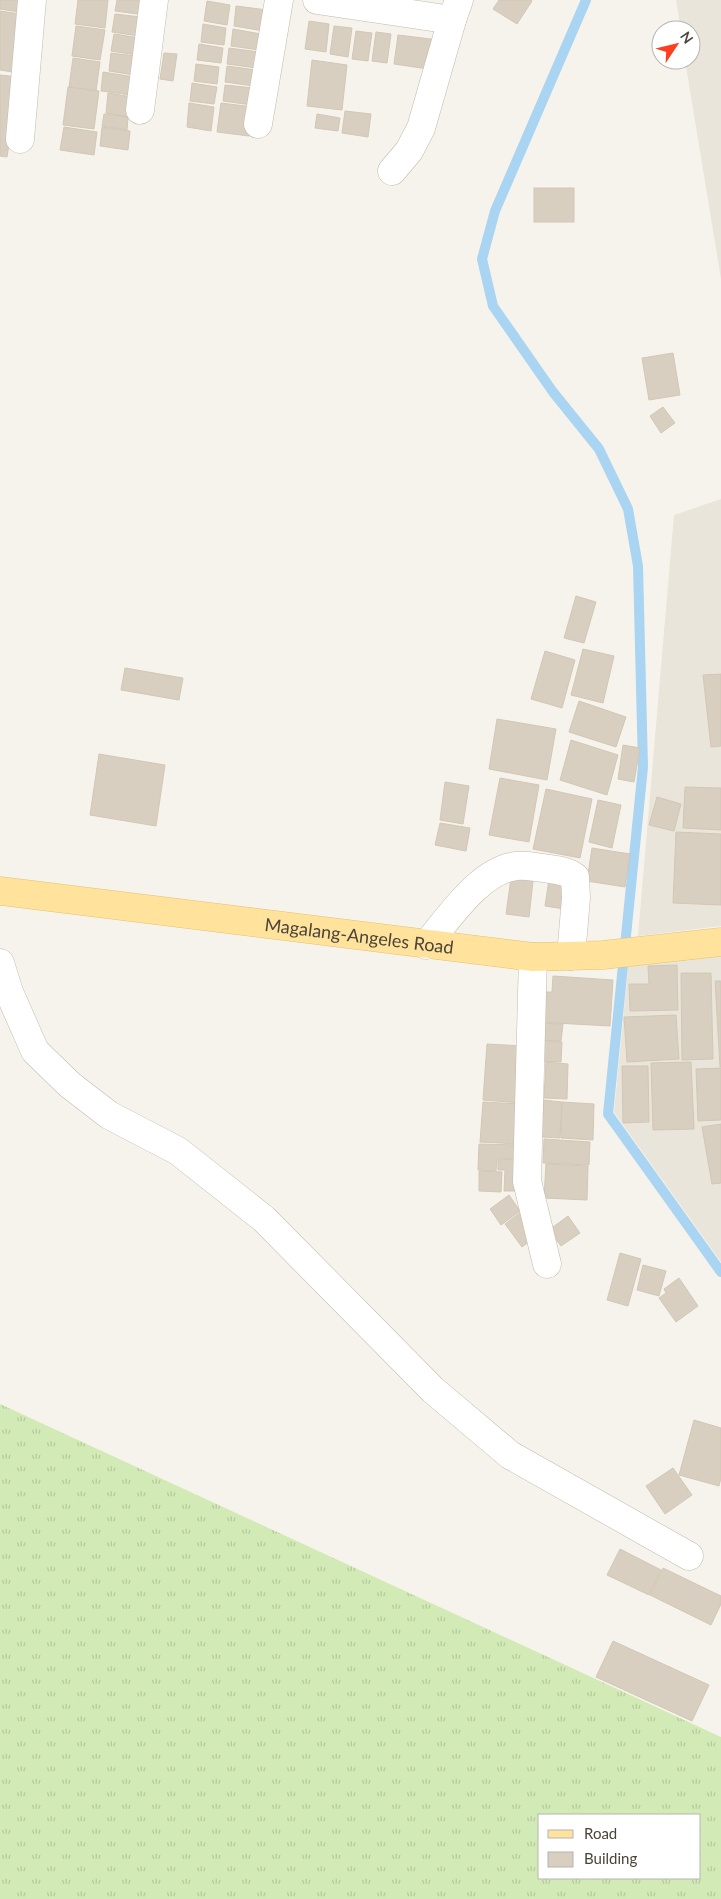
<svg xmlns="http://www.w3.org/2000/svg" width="721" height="1899" viewBox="0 0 721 1899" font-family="Lato,sans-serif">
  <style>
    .residential { fill: #eae5da }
    .grass { fill: url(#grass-tufts); fill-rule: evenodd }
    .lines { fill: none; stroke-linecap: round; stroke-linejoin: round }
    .stream { stroke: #a9d4f2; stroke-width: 10 }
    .building { fill: #d8cfc1; stroke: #d3c7b4 }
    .minor-casing { stroke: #c2bbae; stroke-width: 29 }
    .major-casing { stroke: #e6c16a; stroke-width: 29 }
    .minor { stroke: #fff; stroke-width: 28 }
    .major { stroke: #ffe39c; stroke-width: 28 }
    .labels { text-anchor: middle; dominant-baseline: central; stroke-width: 4; stroke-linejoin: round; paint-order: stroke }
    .street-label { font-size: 18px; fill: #4b4439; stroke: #fff }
  </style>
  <defs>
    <pattern id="grass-tufts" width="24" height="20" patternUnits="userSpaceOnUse" patternTransform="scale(1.25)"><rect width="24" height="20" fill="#d2eab5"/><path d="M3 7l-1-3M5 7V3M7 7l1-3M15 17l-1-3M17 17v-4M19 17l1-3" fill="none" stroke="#b6ca9c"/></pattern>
  </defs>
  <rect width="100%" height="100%" fill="#f6f3ec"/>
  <g class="residential">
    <polygon points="676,0 721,0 721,279 685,60 691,60 691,30 681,30"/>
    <polygon points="721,499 721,926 638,936 674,515"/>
    <polygon points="721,945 721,1262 614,1112 629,958"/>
  </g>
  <path class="grass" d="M0,1404l721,333v162h-721zM540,1815h160v63h-160z"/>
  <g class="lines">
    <polyline class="stream" points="586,0 495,211 482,259 493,306 553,392 599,449 628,509 638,566 643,767 608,1114 721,1272"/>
  </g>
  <g class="building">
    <polygon points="0,0 28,0 26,13 0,9"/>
    <polygon points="78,0 108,0 105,28 75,24"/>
    <polygon points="117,0 147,0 145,15 115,11"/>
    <polygon points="499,0 531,0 532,1 517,24 493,9"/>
    <polygon points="207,1 230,5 227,25 204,21"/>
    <polygon points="236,6 267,10 264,31 234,26"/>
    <polygon points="0,11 27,15 18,73 0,70"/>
    <polygon points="115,14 141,17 139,36 112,32"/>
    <polygon points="309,21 329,24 326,52 305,49"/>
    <polygon points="203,24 226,28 224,45 201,42"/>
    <polygon points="76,26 105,30 100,60 72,56"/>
    <polygon points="334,26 352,28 348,57 330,54"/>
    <polygon points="233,29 261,34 259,50 231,46"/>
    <polygon points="356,31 372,33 368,61 352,59"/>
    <polygon points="376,32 391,34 387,63 372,61"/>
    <polygon points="114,34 140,38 137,55 111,51"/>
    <polygon points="398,35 439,40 435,70 394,64"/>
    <polygon points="199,44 223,48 221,63 197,60"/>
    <polygon points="229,48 259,52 256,68 227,64"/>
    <polygon points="111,53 136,56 134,75 109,71"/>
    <polygon points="164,53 177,54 173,81 160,79"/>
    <polygon points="73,58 100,62 96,91 69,87"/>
    <polygon points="312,60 347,65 342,110 307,106"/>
    <polygon points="196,64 219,67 217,84 194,81"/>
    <polygon points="227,66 256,70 254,86 225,82"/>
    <polygon points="103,72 134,77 131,95 101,91"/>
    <polygon points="0,75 19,77 7,157 0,156"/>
    <polygon points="192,83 217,87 214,104 190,101"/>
    <polygon points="225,85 254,88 252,105 223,101"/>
    <polygon points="68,87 99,91 94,129 63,125"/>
    <polygon points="108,93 132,97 129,117 106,113"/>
    <polygon points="189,103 214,107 211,131 187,127"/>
    <polygon points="221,103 253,107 249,136 217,132"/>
    <polygon points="345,111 371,114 368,137 342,133"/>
    <polygon points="104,114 128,117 127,130 102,126"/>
    <polygon points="317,114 340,118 338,131 315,128"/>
    <polygon points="64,127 97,132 94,155 60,150"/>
    <polygon points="102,127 130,131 128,150 100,146"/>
    <rect x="534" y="188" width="40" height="34"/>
    <polygon points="673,353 680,395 649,400 642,358"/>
    <polygon points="663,407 675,423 661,433 650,416"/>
    <polygon points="576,596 596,602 584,643 564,638"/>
    <polygon points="583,649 614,656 603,703 571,695"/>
    <polygon points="545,651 575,660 562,708 531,699"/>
    <polygon points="125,668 183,678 179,700 121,690"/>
    <polygon points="721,674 721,746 711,747 703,675"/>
    <polygon points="579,701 626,717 616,747 569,732"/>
    <polygon points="497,719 556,729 547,780 489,769"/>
    <polygon points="571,740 618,755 607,795 560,780"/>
    <polygon points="623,745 640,748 634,782 618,779"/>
    <polygon points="99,754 165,765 156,826 90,815"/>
    <polygon points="500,778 539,785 529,842 489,835"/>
    <polygon points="445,782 469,786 463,824 440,820"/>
    <polygon points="685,787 721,788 721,830 683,828"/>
    <polygon points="546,789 592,799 580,858 533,849"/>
    <polygon points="657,797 681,804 674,831 649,825"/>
    <polygon points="598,800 621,805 612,848 589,842"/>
    <polygon points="440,823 470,828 466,851 435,845"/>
    <polygon points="676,832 721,834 721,905 673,903"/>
    <polygon points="592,848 630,854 625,887 587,881"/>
    <polygon points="550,873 569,877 564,909 545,906"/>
    <polygon points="511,878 533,881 529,917 506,914"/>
    <polygon points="677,965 678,1010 630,1011 629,984 649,984 648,966"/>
    <polygon points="681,973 711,973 713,1059 682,1060"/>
    <polygon points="553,976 613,980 610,1026 537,1022 538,992 552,992"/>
    <polygon points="715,981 721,981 721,1067 720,1067"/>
    <polygon points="676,1015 679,1059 627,1062 624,1017"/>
    <polygon points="537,1023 563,1024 561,1041 536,1040"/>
    <polygon points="538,1040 562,1042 561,1062 537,1061"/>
    <polygon points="487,1044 523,1046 520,1103 483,1100"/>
    <polygon points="546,1062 568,1064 567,1099 544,1098"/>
    <polygon points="691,1062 694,1129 653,1130 651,1063"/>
    <polygon points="622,1066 648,1066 649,1122 623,1123"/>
    <polygon points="721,1068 721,1120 698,1121 696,1069"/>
    <polygon points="543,1100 562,1102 560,1138 542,1137"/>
    <polygon points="483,1102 520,1104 518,1144 480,1142"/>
    <polygon points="562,1102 594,1104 593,1140 561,1138"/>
    <polygon points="721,1124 721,1183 712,1184 702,1127"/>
    <polygon points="544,1139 590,1142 589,1165 543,1163"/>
    <polygon points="479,1144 519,1145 518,1159 497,1158 496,1171 478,1170"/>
    <polygon points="498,1159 523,1160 521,1191 504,1191 505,1170 498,1170"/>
    <polygon points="546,1164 588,1166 587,1200 544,1198"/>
    <polygon points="479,1171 502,1172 501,1192 479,1191"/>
    <polygon points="509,1195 520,1211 501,1225 490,1209"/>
    <polygon points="521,1212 535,1237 522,1247 505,1224"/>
    <polygon points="568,1216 580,1233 561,1246 549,1230"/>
    <polygon points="620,1253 641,1259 628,1306 607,1300"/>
    <polygon points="643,1265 666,1271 659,1296 637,1290"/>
    <polygon points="679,1278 698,1306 676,1322 659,1298 666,1293 664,1289"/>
    <polygon points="694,1420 721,1428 721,1478 719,1486 679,1475"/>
    <polygon points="673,1468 692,1495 665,1514 646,1486"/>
    <polygon points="620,1549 661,1570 649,1595 607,1575"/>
    <polygon points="663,1568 721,1596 721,1604 711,1625 650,1595"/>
    <polygon points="613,1641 709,1685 692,1721 596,1677"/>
  </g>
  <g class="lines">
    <defs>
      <g id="minor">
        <polyline points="317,0 452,20"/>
        <polyline points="140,110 154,0"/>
        <polyline points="258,124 279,0"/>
        <polyline points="20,139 32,0"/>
        <polyline points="392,171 409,151 421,128 452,20 459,0"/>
        <path d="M426,945c22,-26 54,-75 90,-79 9,-1 18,1 27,2 11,2 23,2 32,9l1,21 -5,58"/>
        <polyline points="533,957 527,1181 547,1264"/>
        <polyline points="0,963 9,992 35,1051 70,1085 109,1115 178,1151 264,1219 433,1390 510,1455 689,1556"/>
      </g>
      <g id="major">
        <path id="s1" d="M0,891l533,66 70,-2 118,-13"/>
      </g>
    </defs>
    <use href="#minor" class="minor-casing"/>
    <use href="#major" class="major-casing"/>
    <use href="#minor" class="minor"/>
    <use href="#major" class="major"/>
  </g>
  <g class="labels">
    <g class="street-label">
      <text stroke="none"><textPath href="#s1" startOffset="362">Magalang-Angeles Road</textPath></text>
    </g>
  </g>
  <rect x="538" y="1814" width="162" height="65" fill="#ffffff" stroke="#b7b4b0"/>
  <rect x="548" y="1830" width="25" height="8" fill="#ffe39c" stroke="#b7b4b0"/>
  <text x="584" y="1839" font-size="15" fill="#4b4439">Road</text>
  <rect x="548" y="1852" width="25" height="15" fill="#d8cfc1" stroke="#b7b4b0"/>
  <text x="584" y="1864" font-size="15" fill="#4b4439">Building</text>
  <g transform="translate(676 45) rotate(55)"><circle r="24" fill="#ffffff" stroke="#b7b4b0"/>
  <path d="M0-4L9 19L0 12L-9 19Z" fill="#fc3f1d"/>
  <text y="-8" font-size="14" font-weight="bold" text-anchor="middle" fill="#4b4439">N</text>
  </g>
</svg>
